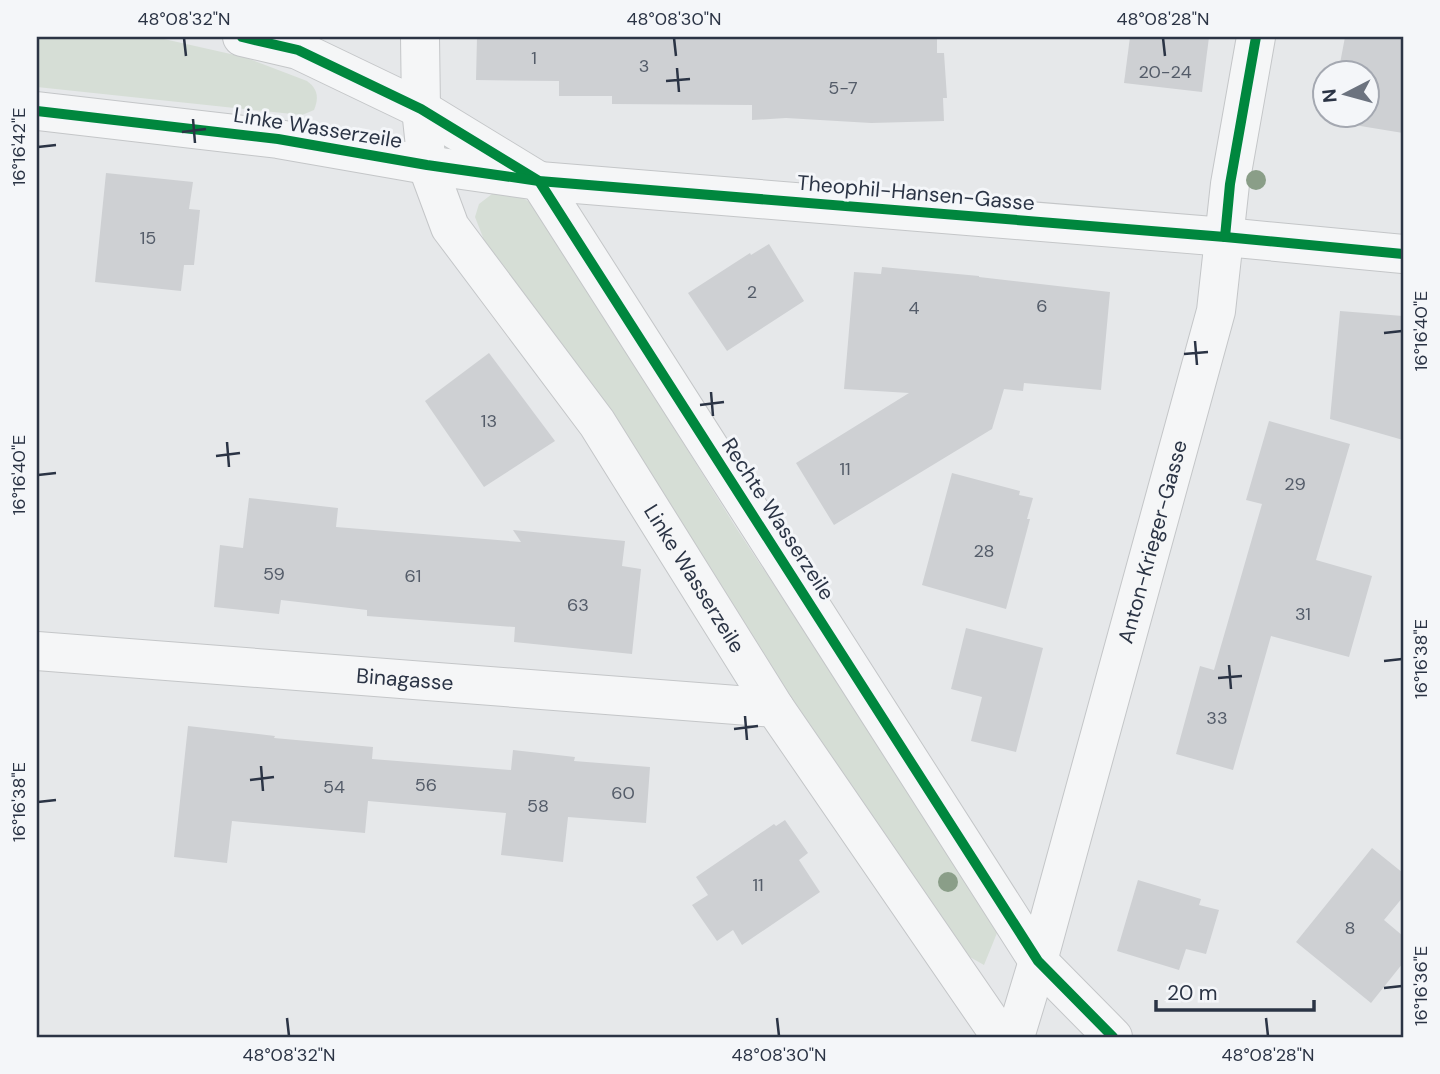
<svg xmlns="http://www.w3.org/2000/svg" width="1440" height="1074" viewBox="0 0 1440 1074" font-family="'DM Sans',sans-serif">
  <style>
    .green { fill: #d6ded6 }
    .building { fill: #ced0d3 }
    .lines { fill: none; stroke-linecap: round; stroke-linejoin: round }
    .minor-casing { stroke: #c4c6c8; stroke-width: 40 }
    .minor { stroke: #f5f6f7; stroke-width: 38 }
    .cycleway-casing { stroke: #f4f6f9; stroke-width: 15 }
    .cycleway { stroke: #00873e; stroke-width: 10 }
    .tree { fill: #8a9e88 }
    .ticks { fill: none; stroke: #2b3445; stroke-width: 2.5 }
    .labels { text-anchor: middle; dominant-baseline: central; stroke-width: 6; stroke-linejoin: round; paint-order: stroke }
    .number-label { font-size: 18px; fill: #545c69 }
    .street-label { font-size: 21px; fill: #2b3445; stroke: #f4f6f9 }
    .neatline { fill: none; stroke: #2b3445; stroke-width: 2.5 }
    .ticks-label { font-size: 18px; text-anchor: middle; fill: #2b3445 }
  </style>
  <rect width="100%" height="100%" fill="#e6e8ea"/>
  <g class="green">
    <path d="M37,37h118l89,20 63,24c11,8 12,17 7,29l-12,5 -265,-28z"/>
    <polygon points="513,193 528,201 538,210 735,526 999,928 984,965 968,956 819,741 626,437 484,240 475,217 479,204 492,194"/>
  </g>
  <g class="building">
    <polygon points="477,37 937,37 937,53 944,53 947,98 943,98 944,121 871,123 786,118 752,120 752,105 612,104 612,96 559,96 559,81 476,80"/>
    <polygon points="1130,37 1209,37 1202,92 1124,83"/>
    <polygon points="1345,37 1403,37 1403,133 1330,121 1331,116 1367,116 1367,74 1338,74"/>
    <polygon points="106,173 193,182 189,209 200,210 194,265 184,265 181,291 95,282"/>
    <polygon points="769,244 804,301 727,351 688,293 750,253 751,255"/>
    <polygon points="882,267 979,276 979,277 1110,292 1101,390 1024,383 1023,391 1004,389 992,429 834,525 796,463 909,393 844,389 854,272 881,274"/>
    <polygon points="1340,311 1403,316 1403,440 1330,419"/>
    <polygon points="489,353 555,441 484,487 425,401"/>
    <polygon points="1269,421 1350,444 1316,560 1372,576 1349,657 1271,636 1233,770 1176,754 1200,666 1214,670 1262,504 1246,500"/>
    <polygon points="952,473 1020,491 1019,495 1033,498 1027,519 1030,519 1006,609 922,585"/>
    <polygon points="249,498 338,508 336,527 521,542 513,530 625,541 622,566 641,569 632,654 514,642 515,627 367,616 367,610 281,600 279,614 214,607 220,545 243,548"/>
    <polygon points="966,628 1043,648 1016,752 971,741 982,697 951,689"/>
    <polygon points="188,726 275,736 274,738 373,747 372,759 511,770 513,750 575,757 574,761 650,767 646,823 568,817 563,862 501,855 506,813 368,801 365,833 232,821 227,863 174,857"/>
    <polygon points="785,820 808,853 799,860 820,892 742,945 733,930 717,941 692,905 708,895 696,877 774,824 776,826"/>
    <polygon points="1372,848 1403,873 1403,897 1384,920 1403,936 1403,963 1371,1003 1296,942"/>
    <polygon points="1138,880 1201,899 1199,905 1219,910 1206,954 1186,949 1179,970 1117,951"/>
  </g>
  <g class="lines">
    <defs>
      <g id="minor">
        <polyline points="242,37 298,50 421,109 539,181 1038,961 1113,1037"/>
        <path id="s1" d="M420,37l1,72 6,56 23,62 147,196 178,285 226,329"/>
        <polyline points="37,111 278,139 427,165 539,181 1225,237 1403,254"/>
        <path id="s2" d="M37,651l738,57"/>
        <path id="s3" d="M1015,1037l23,-76 178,-650 14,-127 26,-147"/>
      </g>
    </defs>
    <use href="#minor" class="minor-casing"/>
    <use href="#minor" class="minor"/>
    <defs>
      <g id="cycleway">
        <polyline points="242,37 298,50 421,109 539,181 1038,961 1113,1037"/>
        <polyline points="37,111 278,139 427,165 539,181 1225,237 1403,254"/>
        <polyline points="1225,237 1230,184 1256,37"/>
      </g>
    </defs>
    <use href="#cycleway" class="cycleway-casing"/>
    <use href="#cycleway" class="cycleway"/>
  </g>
  <g class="tree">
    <circle cx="1256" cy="180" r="10"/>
    <circle cx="948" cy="882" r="10"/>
  </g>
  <path class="ticks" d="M184,38l2,18M674,38l2,18M1163,38l2,18M677,68l2,24M666,81l24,-2M193,119l2,24M182,132l24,-3M38,147l18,-2M1384,333l18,-2M1195,341l2,24M1184,354l24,-2M711,392l2,24M700,405l24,-3M227,442l2,25M216,456l24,-3M38,475l18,-2M1384,661l18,-2M1229,665l2,24M1218,678l24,-2M745,716l2,24M734,729l24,-3M261,766l2,25M250,780l24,-3M38,802l18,-2M1384,988l18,-2M287,1018l2,18M777,1018l2,18M1266,1018l2,18"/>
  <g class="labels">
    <g class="number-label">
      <text x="534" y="58">1</text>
      <text x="644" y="66">3</text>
      <text x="1165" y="72">20-24</text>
      <text x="843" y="88">5-7</text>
      <text x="148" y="238">15</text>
      <text x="752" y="292">2</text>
      <text x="1042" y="306">6</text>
      <text x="914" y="308">4</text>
      <text x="489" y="421">13</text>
      <text x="845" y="469">11</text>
      <text x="1295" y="484">29</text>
      <text x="984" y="551">28</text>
      <text x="274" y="574">59</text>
      <text x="413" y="576">61</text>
      <text x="578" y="605">63</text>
      <text x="1303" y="614">31</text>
      <text x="1217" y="718">33</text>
      <text x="426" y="785">56</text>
      <text x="334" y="787">54</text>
      <text x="623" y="793">60</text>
      <text x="538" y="806">58</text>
      <text x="758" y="885">11</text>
      <text x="1350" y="928">8</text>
    </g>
    <g class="street-label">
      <text transform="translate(318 128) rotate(9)">Linke Wasserzeile</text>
      <text transform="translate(916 193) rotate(5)">Theophil-Hansen-Gasse</text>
      <text transform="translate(778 519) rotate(57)">Rechte Wasserzeile</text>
      <text stroke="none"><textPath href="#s3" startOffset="514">Anton-Krieger-Gasse</textPath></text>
      <text stroke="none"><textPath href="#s1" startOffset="623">Linke Wasserzeile</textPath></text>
      <text stroke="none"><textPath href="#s2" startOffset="369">Binagasse</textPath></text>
    </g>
  </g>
  <rect width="1440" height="1074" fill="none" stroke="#f4f6f9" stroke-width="77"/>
  <g transform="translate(1346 94) rotate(264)"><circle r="33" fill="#f4f6f9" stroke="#a4a8b1" stroke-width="2"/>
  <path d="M0-5L12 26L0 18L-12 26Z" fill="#6c737f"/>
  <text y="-10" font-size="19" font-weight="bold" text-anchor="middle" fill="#2b3445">N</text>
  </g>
  <path d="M1156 1000v10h158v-10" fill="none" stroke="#2b3445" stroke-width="3.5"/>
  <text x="1167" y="1000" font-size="21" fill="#2b3445" stroke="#f4f6f9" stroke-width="5" paint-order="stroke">20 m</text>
  <rect x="38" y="38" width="1364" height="998" class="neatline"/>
  <g class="ticks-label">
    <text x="184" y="25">48°08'32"N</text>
    <text x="674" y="25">48°08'30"N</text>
    <text x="1163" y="25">48°08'28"N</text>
    <text transform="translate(19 147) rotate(-90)" y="6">16°16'42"E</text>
    <text transform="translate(1421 331) rotate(-90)" y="6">16°16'40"E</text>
    <text transform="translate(19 475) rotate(-90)" y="6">16°16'40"E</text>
    <text transform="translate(1421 659) rotate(-90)" y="6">16°16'38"E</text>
    <text transform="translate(19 802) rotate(-90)" y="6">16°16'38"E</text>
    <text transform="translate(1421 986) rotate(-90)" y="6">16°16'36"E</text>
    <text x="289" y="1061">48°08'32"N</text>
    <text x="779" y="1061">48°08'30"N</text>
    <text x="1268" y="1061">48°08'28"N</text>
  </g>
</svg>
